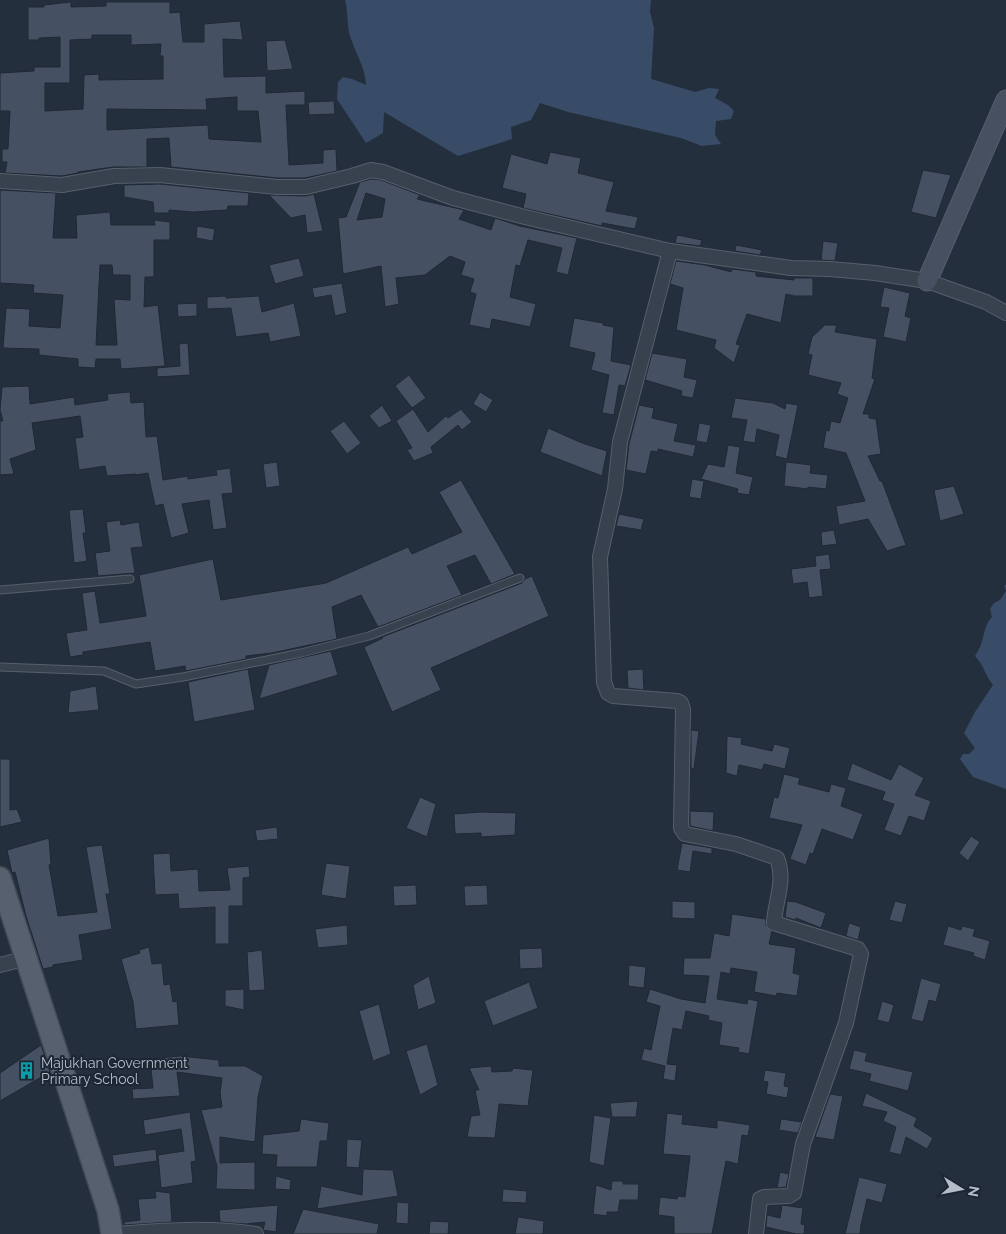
<svg xmlns="http://www.w3.org/2000/svg" width="1006" height="1234" viewBox="0 0 1006 1234" font-family="Raleway,sans-serif">
  <style>
    .water { fill: #394c67 }
    .building { fill: #455162; stroke: #1f2835; fill-rule: evenodd }
    .lines { fill: none; stroke-linecap: round; stroke-linejoin: round }
    .lane-casing { stroke: #565f6c; stroke-width: 9 }
    .street-casing { stroke: #565f6c; stroke-width: 16 }
    .secondary-casing { stroke: #565f6c; stroke-width: 21 }
    .primary-casing { stroke: #414a57; stroke-width: 24 }
    .lane { stroke: #38414e; stroke-width: 7 }
    .street { stroke: #38414e; stroke-width: 14 }
    .secondary { stroke: #465061; stroke-width: 19 }
    .primary { stroke: #56606e; stroke-width: 21 }
    .labels { text-anchor: middle; dominant-baseline: central; stroke-width: 4; stroke-linejoin: round; paint-order: stroke }
    .poi-label { font-size: 14px; fill: #b4bcc9; stroke: #1d2633; text-anchor: start }
  </style>
  <rect width="100%" height="100%" fill="#242f3e"/>
  <g class="water">
    <path d="M345,0h306l-1,12 4,16 -3,51 44,13 14,-4 10,1 -4,9 13,7 6,6 -3,8 -15,2 -1,14 6,9 -19,2 -21,-8 -113,-26 -28,-9 -9,17 -20,7 1,12 -54,17 -74,-44 -1,21 -17,10 -29,-44 1,-17 5,-5 9,2 14,6c-1,-20 -12,-33 -17,-53 -2,-11 -1,-21 -4,-32z"/>
    <path d="M1004,585h2v204l-33,-12 -13,-18 3,-5h6l6,-6 -11,-15 11,-21 18,-27c-8,-10 -8,-18 -18,-29 3,-5 6,-10 7,-15 3,-9 3,-17 10,-24l-2,-8 4,-6 6,-3 6,-9z"/>
  </g>
  <g class="building">
    <path d="M71,2v5l35,-1v-4h64v11l10,-1 3,30h21v-18l36,-3 3,19 -20,-1 1,38 42,-1v17l39,-2v14h-19l3,60 34,-2v-13l13,-1 1,22 -32,7h-28l-106,-11 -2,-29 -22,1v28h-34l-35,5v1l-16,3 -57,-3 2,-11h-5v-13h6l2,-38h-10v-38l34,-2v-4h26v-30l-21,1v2h-11v-33h16v-2zM92,35h39v10l30,-1 -1,12h3v23l-64,1v-6l-15,1 -1,34 -38,2v-28h25v-43l22,-1zM237,97v14h21l3,31 -52,-3 -1,-14 -101,5v-21l100,1 -1,-11z"/>
    <polygon points="285,40 293,69 267,71 266,41"/>
    <polygon points="334,101 335,114 309,115 308,102"/>
    <polygon points="550,152 581,158 578,173 614,182 606,211 638,217 635,229 602,223 602,226 523,208 526,194 502,188 511,154 547,164"/>
    <polygon points="923,170 951,175 936,218 911,212"/>
    <path d="M372,179l9,1 39,15 -3,4 47,11 -5,9 32,11 4,-12 25,8 57,12 -9,37 -12,-3 6,-24 -34,-8 -8,26 -4,-1 -6,32 26,7 -6,23 -38,-8 -2,10 -21,-4 7,-31 -6,-2 4,-13 -13,-4 4,-13 -15,-6 -25,19 -29,3 3,26 -14,3 -4,-41 -38,8 -5,-56 8,-1 14,-35zM366,193l19,6 -3,18 -25,3z"/>
    <polygon points="160,184 249,193 248,206 228,206 227,210 193,212 169,210 169,213 154,213 153,202 124,197 124,185"/>
    <path d="M0,190l56,3 -3,45h24l-1,-23 34,-3 1,13h44l-1,-5 16,2v18h-16v37h-9l-1,30 14,-2 7,61 -44,3 -1,-10h-24l-1,9 -17,-1v-8l-39,-4v-6l-36,-1 3,-40 24,1 -1,17 31,2 3,-33 -30,-2 1,-8 -34,-2zM100,265h12l1,10h17v25l-16,-1 3,46h-21z"/>
    <polygon points="314,194 323,231 307,233 305,215 291,218 269,195 306,196"/>
    <polygon points="197,226 215,229 213,241 196,238"/>
    <polygon points="677,235 702,240 700,246 675,243"/>
    <polygon points="823,241 838,243 835,261 821,260"/>
    <polygon points="736,245 762,250 760,255 735,251"/>
    <polygon points="299,258 304,276 275,284 269,265"/>
    <polygon points="676,261 705,265 731,272 732,269 756,272 756,276 794,280 794,278 813,278 813,296 794,296 786,294 781,323 747,314 736,344 740,345 734,363 714,348 716,340 676,330 683,288 670,284"/>
    <polygon points="342,283 347,313 335,316 331,295 314,298 312,288"/>
    <polygon points="884,287 910,293 905,316 911,318 906,342 883,337 889,308 880,307"/>
    <polygon points="226,296 226,298 259,296 262,312 294,303 301,336 270,342 268,333 236,337 231,308 207,309 207,297"/>
    <polygon points="197,303 197,316 178,317 177,304"/>
    <polygon points="574,318 603,323 603,325 614,327 611,361 631,365 625,386 619,385 614,415 602,413 609,375 591,370 595,353 569,347"/>
    <polygon points="825,325 837,325 835,332 877,339 872,378 875,379 863,414 869,414 869,418 876,419 881,454 868,456 880,481 882,481 906,545 887,551 868,519 839,525 836,506 865,501 846,453 823,448 826,430 829,431 831,421 840,423 848,398 837,394 841,383 808,375 812,355 808,354 812,337"/>
    <polygon points="188,343 190,375 157,377 157,368 180,366 179,344"/>
    <polygon points="652,353 687,359 684,377 697,380 693,398 681,396 682,391 645,380"/>
    <polygon points="409,375 426,398 412,408 395,386"/>
    <polygon points="29,386 30,404 74,397 75,405 108,400 107,394 130,392 131,403 144,402 146,437 157,436 163,480 188,476 188,479 217,475 216,470 230,468 233,493 222,494 227,528 213,530 209,500 182,504 189,533 171,538 163,504 155,506 148,473 136,475 136,474 107,476 105,466 79,470 75,438 83,437 80,416 32,423 36,450 10,459 14,474 0,475 0,421 3,421 0,410 2,387"/>
    <polygon points="480,392 493,400 486,412 473,404"/>
    <polygon points="735,398 773,403 785,409 786,403 798,405 787,459 775,456 779,435 757,429 755,443 743,441 747,420 731,418"/>
    <polygon points="382,405 392,421 379,428 369,416"/>
    <polygon points="639,405 654,408 652,418 678,424 674,441 696,445 693,457 658,449 658,452 651,451 646,474 626,470 629,444"/>
    <polygon points="413,409 428,432 446,416 448,418 461,409 472,422 462,430 458,425 431,447 433,453 414,461 407,450 412,448 396,421"/>
    <polygon points="344,421 361,443 347,454 330,431"/>
    <polygon points="699,423 711,425 707,443 696,441"/>
    <polygon points="548,428 582,443 607,451 602,476 540,452"/>
    <polygon points="728,445 740,447 736,473 753,477 749,495 737,493 738,489 701,479 708,464 724,467"/>
    <polygon points="277,462 280,486 266,488 263,464"/>
    <polygon points="786,462 811,465 810,473 828,475 826,489 808,487 808,489 784,486"/>
    <polygon points="692,479 704,481 701,499 689,497"/>
    <polygon points="461,480 515,574 491,584 475,555 447,566 462,595 378,627 361,595 332,607 337,639 272,653 246,656 246,659 186,671 185,666 155,671 150,642 83,652 83,655 70,657 66,633 87,630 82,593 95,591 100,623 146,616 139,575 213,559 221,600 326,583 408,547 412,554 462,532 439,492"/>
    <polygon points="954,486 964,514 940,521 934,490"/>
    <polygon points="83,509 86,533 83,533 87,561 74,563 69,510"/>
    <polygon points="619,514 644,519 641,530 616,526"/>
    <polygon points="120,520 121,525 139,522 143,547 131,548 135,573 98,576 95,553 110,551 106,522"/>
    <polygon points="834,530 837,544 822,546 821,532"/>
    <polygon points="829,554 831,569 820,570 823,596 809,598 807,582 793,584 791,569 816,566 815,556"/>
    <polygon points="532,576 549,616 431,668 441,690 392,712 364,647 383,638 382,637 522,583 525,579"/>
    <polygon points="331,651 338,675 259,699 269,665"/>
    <polygon points="248,669 255,710 194,722 188,682"/>
    <polygon points="643,669 644,690 628,688 627,670"/>
    <polygon points="96,686 99,710 68,713 70,691"/>
    <polygon points="691,730 699,731 694,769 691,768"/>
    <polygon points="727,736 742,738 741,744 772,751 774,744 790,748 785,769 764,764 762,770 739,765 737,776 726,773"/>
    <polygon points="0,759 10,759 10,810 17,809 22,822 0,827"/>
    <polygon points="852,763 891,780 899,764 924,778 915,795 931,801 924,821 909,816 901,836 884,830 894,804 882,800 885,792 847,780"/>
    <polygon points="784,774 800,778 798,784 829,792 831,784 846,788 841,806 863,814 853,840 822,829 813,854 810,853 806,865 790,859 802,825 769,818 774,797 778,798"/>
    <polygon points="420,797 436,804 427,837 406,828"/>
    <polygon points="690,811 714,812 713,831 690,826"/>
    <polygon points="482,812 516,813 515,835 481,837 481,833 455,834 454,814"/>
    <polygon points="277,827 278,839 257,841 255,830"/>
    <polygon points="971,836 980,842 968,861 959,853"/>
    <polygon points="49,838 51,864 49,865 58,916 97,912 86,847 102,845 110,894 106,894 112,929 79,935 83,960 53,965 53,967 43,969 26,916 15,872 12,873 7,850"/>
    <polygon points="682,843 712,848 712,854 693,851 690,872 677,870"/>
    <polygon points="170,853 171,871 198,869 199,891 230,890 227,868 249,866 250,877 243,878 243,906 229,906 229,944 215,944 215,907 179,909 178,894 155,895 153,854"/>
    <polygon points="326,863 350,866 346,899 321,895"/>
    <polygon points="416,885 417,905 394,906 393,886"/>
    <polygon points="487,885 488,905 465,906 464,886"/>
    <polygon points="672,901 695,902 695,919 672,918"/>
    <polygon points="787,901 796,902 826,913 821,928 796,918 795,920 785,917"/>
    <polygon points="895,901 907,904 902,923 889,920"/>
    <polygon points="732,914 766,919 766,926 772,931 769,944 796,948 793,973 800,975 797,996 777,993 776,996 754,992 757,972 731,968 730,974 721,972 717,999 747,1004 748,999 758,1001 749,1054 738,1052 739,1048 719,1045 722,1023 708,1020 709,1016 686,1011 682,1030 673,1028 667,1064 677,1065 675,1081 663,1079 665,1066 641,1060 644,1048 651,1050 660,1006 646,1002 650,989 681,999 705,1003 709,976 683,975 684,958 710,958 714,933 729,936"/>
    <polygon points="849,923 861,927 858,940 846,936"/>
    <polygon points="347,925 348,945 318,948 315,929"/>
    <polygon points="948,926 961,930 962,926 975,929 973,936 990,941 985,960 973,956 974,953 943,945"/>
    <polygon points="149,947 152,964 162,963 164,985 170,984 173,1002 177,1001 179,1025 136,1029 133,1002 121,959 140,953 139,950"/>
    <polygon points="542,948 543,968 520,969 519,949"/>
    <polygon points="262,950 265,990 249,991 247,952"/>
    <polygon points="629,965 646,967 644,988 628,986"/>
    <polygon points="429,976 436,1003 418,1010 413,985"/>
    <polygon points="921,978 941,984 936,1002 929,1000 923,1022 911,1019"/>
    <polygon points="529,982 538,1008 493,1026 484,1001"/>
    <polygon points="244,989 244,1010 225,1006 225,990"/>
    <polygon points="882,1001 894,1005 889,1023 877,1020"/>
    <polygon points="379,1004 391,1054 373,1061 359,1011"/>
    <polygon points="427,1044 438,1085 420,1095 406,1051"/>
    <polygon points="41,1045 50,1072 0,1101 0,1073"/>
    <polygon points="854,1050 867,1053 865,1061 913,1072 908,1091 869,1081 871,1074 849,1069"/>
    <polygon points="180,1056 219,1060 219,1066 245,1066 263,1076 258,1097 255,1142 220,1137 220,1163 255,1162 255,1190 216,1189 217,1166 201,1110 222,1107 220,1093 222,1078 177,1072 180,1096 133,1099 132,1089 153,1088 150,1059"/>
    <polygon points="491,1066 492,1072 512,1071 513,1068 533,1070 528,1106 499,1104 495,1138 467,1137 471,1116 480,1115 475,1090 479,1090 469,1068"/>
    <polygon points="765,1070 786,1073 784,1086 789,1087 787,1098 766,1094 768,1082 763,1081"/>
    <polygon points="866,1093 917,1118 914,1126 933,1138 927,1149 906,1137 901,1155 889,1152 896,1127 883,1121 887,1112 862,1106"/>
    <polygon points="830,1094 843,1096 834,1140 815,1137"/>
    <polygon points="638,1101 636,1117 612,1117 610,1103"/>
    <polygon points="190,1112 196,1161 191,1162 193,1183 161,1188 158,1155 184,1151 181,1129 145,1135 143,1120"/>
    <polygon points="667,1113 683,1115 682,1124 717,1128 717,1120 750,1125 748,1136 742,1135 738,1164 726,1161 712,1234 674,1234 674,1217 658,1215 660,1197 677,1199 678,1196 685,1197 690,1156 663,1154"/>
    <polygon points="594,1115 611,1118 604,1166 589,1162"/>
    <polygon points="301,1119 329,1123 327,1141 320,1141 317,1167 276,1167 277,1155 262,1154 263,1135 299,1131"/>
    <polygon points="781,1119 802,1122 798,1133 779,1130"/>
    <polygon points="347,1139 362,1140 359,1168 346,1167"/>
    <polygon points="156,1149 157,1161 114,1167 112,1155"/>
    <polygon points="363,1169 393,1170 398,1196 317,1209 321,1186 362,1195"/>
    <polygon points="780,1172 789,1174 786,1187 777,1188"/>
    <polygon points="276,1176 291,1180 290,1190 275,1189"/>
    <polygon points="859,1177 887,1184 882,1203 867,1199 861,1225 860,1234 845,1234"/>
    <polygon points="612,1181 623,1181 623,1184 639,1184 638,1200 620,1200 618,1212 607,1212 607,1216 593,1214 596,1185 611,1190"/>
    <polygon points="503,1189 527,1191 526,1203 502,1202"/>
    <polygon points="155,1191 170,1193 172,1222 124,1225 124,1222 140,1220 138,1199 156,1198"/>
    <polygon points="397,1202 409,1203 408,1224 396,1223"/>
    <polygon points="278,1205 276,1232 263,1230 265,1222 246,1224 220,1222 219,1210"/>
    <polygon points="782,1205 803,1208 801,1224 805,1225 804,1234 796,1234 766,1227 767,1215 780,1218"/>
    <polygon points="303,1209 379,1224 377,1234 293,1234"/>
    <polygon points="518,1217 544,1221 543,1234 515,1234"/>
    <polygon points="430,1221 449,1222 448,1234 429,1234"/>
  </g>
  <g class="lines">
    <defs>
      <g id="lane">
        <polyline points="0,590 130,579"/>
        <polyline points="0,667 104,671 136,684 183,677 301,653 369,636 520,578"/>
      </g>
      <g id="street">
        <polyline points="0,181 62,185 114,176 160,175 277,187 306,187 352,176 371,170 383,172 453,198 525,217 670,251 791,268 830,269 875,273 927,281 986,302 1006,313"/>
        <path d="M670,251l-50,191 -5,47 -15,68 4,125 4,11 5,3 64,5 4,2 2,6 -2,119 4,6 51,10 41,14c9,23 -2,43 -3,65l84,26 3,5 -15,69 -43,121 -9,49 -5,3 -25,1 -4,2 -4,35"/>
        <polyline points="0,965 27,958"/>
        <path d="M116,1234c47,-4 94,-7 140,0"/>
      </g>
      <polyline id="secondary" points="927,281 1006,100"/>
      <polyline id="primary" points="0,878 108,1210 112,1234"/>
    </defs>
    <use href="#lane" class="lane-casing"/>
    <use href="#street" class="street-casing"/>
    <use href="#secondary" class="secondary-casing"/>
    <use href="#primary" class="primary-casing"/>
    <use href="#lane" class="lane"/>
    <use href="#street" class="street"/>
    <use href="#secondary" class="secondary"/>
    <use href="#primary" class="primary"/>
  </g>
  <defs>
    <symbol id="building-bare" viewBox="-9 -9 18 18"><path d="M-4-6H4V6H1V3H-1V6H-4ZM-2.5-4.3h1.7v1.8h-1.7ZM.8-4.3h1.7v1.8H.8ZM-2.5-1h1.7V.8h-1.7ZM.8-1h1.7V.8H.8Z" fill="#0f9aa8" stroke="#1d2633" stroke-width="2.5" paint-order="stroke"/></symbol>
  </defs>
  <g fill-rule="evenodd">
    <use href="#building-bare" x="14" y="1058" width="25" height="25"/>
  </g>
  <g class="labels">
    <g class="poi-label">
      <text x="41" y="1063">Majukhan Government<tspan x="41" dy="16">Primary School</tspan></text>
    </g>
  </g>
  <g transform="translate(961 1189) rotate(100)" stroke="#1d2633" stroke-width="4" paint-order="stroke">
  <path d="M0-4L9 19L0 12L-9 19Z" fill="#b4bcc9"/>
  <text y="-8" font-size="14" font-weight="bold" text-anchor="middle" fill="#b4bcc9">N</text>
  </g>
</svg>
